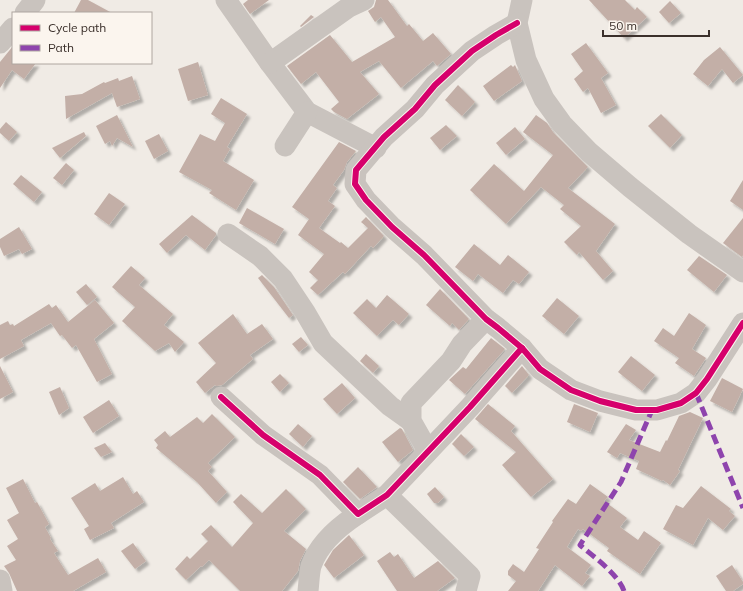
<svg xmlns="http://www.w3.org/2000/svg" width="743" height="591" viewBox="0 0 743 591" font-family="Mulish,sans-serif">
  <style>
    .building { fill: #c3afa7; filter: url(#shadow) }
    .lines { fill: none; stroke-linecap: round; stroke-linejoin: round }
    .minor { stroke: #c9c3be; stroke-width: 21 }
    .quiet { stroke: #8e44ad; stroke-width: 5; stroke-dasharray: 10 5; stroke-linecap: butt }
    .cycleway-casing { stroke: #fbf5ee; stroke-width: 8 }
    .cycleway { stroke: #d6006c; stroke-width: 6 }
  </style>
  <defs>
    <filter id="shadow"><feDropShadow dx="3.5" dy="3.5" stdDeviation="1" flood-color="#0004"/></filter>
  </defs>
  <rect width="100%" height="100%" fill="#f0ebe5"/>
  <g class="building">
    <polygon points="81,0 88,0 112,13 74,13"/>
    <polygon points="248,0 269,0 250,14 243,4"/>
    <polygon points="376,0 388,0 407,26 409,24 423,41 433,33 451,54 437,66 433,61 401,88 379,61 360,72 379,94 347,119 334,112 331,109 339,102 316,72 301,84 287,66 330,35 352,62 395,37 381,17 375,22 368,11 374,7"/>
    <polygon points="589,0 625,0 635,10 637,7 647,17 624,38"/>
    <polygon points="670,1 681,13 669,23 659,12"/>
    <polygon points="311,15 314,17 301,27 300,26"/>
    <polygon points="586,43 608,73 601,78 616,105 601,113 588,88 583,92 574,79 583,71 571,54"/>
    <polygon points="13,46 13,63 36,63 24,79 12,70 0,88 0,62"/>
    <polygon points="720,47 743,75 733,83 722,69 708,86 693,74 704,60"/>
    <polygon points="198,62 208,95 188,101 178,69"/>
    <polygon points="511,65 513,67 515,65 522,81 494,101 483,86"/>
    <polygon points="132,76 140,99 117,107 112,93 66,119 65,96 82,94 104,82 105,83 118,78 119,81"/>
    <polygon points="458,85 475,102 462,116 445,100"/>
    <polygon points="221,98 247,114 227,147 230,149 223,161 254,180 236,210 209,193 212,190 179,172 200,134 215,141 225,123 211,114"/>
    <polygon points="661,114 682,135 670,148 648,126"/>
    <polygon points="117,115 133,147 117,138 112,146 110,141 105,144 96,126"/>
    <polygon points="536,115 547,123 553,132 588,167 568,188 615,224 596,251 613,271 603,280 579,252 577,255 564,242 581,226 560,209 564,205 541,187 506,224 470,190 494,164 524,191 553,155 523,132"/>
    <polygon points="6,122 17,132 9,141 0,133 0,129"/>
    <polygon points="446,125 457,136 440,150 430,138"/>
    <polygon points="515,127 525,139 506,155 496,143"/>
    <polygon points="84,132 86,136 60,158 52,148"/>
    <polygon points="159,134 168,151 154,159 145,141"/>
    <polygon points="339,142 356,151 347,162 344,170 333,185 337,188 328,201 335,206 319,228 340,243 341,242 348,248 368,228 361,222 366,217 384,236 373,248 371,246 345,274 343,272 318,295 310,288 318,280 309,272 324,254 298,235 309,219 292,207"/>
    <polygon points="66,163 74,170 62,185 53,178"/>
    <polygon points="21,175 42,192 34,202 13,184"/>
    <polygon points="743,180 743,210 730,201"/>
    <polygon points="109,193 125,204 109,225 94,214"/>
    <polygon points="247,208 284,229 275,244 239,223"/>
    <polygon points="192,215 216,233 216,235 205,250 186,235 167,253 159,244"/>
    <polygon points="743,218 743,255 742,257 723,243"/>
    <polygon points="19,227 32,249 22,254 19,249 4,256 0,247 0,239"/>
    <polygon points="474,244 500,265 508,255 529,272 519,284 513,280 503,293 478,274 473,281 455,267"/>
    <polygon points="699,256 727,275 714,292 687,270"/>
    <polygon points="131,266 145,278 139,285 173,314 164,325 184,342 175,352 169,343 155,351 122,321 135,307 112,287"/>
    <polygon points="262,275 274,287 293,315 289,318 258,278"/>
    <polygon points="86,284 97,297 87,305 76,292"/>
    <polygon points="440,289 469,319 459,330 452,323 450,326 426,305"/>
    <polygon points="387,295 409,314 399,325 393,320 377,336 353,313 367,299 376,308"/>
    <polygon points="557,298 579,316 564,334 542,316"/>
    <polygon points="95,300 114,323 94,339 112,374 97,382 76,345 72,348 62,335 60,336 51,323 21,340 24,346 0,359 0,325 8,321 10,325 13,324 14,326 49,304 52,308 56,305 68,322"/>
    <polygon points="689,313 706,325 692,349 706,358 694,376 675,363 679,358 654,341 663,328 674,336"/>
    <polygon points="233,314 247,334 262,324 273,339 250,355 253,359 222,385 216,386 215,385 205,393 196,382 216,363 198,343"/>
    <polygon points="301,337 308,345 299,352 292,344"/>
    <polygon points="491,338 505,349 465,394 449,380 463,367 466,369"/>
    <polygon points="366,354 379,366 373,373 360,361"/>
    <polygon points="631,356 655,375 642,391 618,372"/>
    <polygon points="0,366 13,392 0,399"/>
    <polygon points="522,366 529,375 512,393 505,386"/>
    <polygon points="280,374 289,383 280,392 271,382"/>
    <polygon points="722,378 743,389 732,412 710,401"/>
    <polygon points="342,383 355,398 337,414 323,399"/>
    <polygon points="60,387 69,408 59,415 49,392"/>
    <polygon points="109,400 119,416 93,433 83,417"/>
    <polygon points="488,404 515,426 511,431 553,479 531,497 502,465 516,452 475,419"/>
    <polygon points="574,404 598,413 590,432 567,422"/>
    <polygon points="690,412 703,418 678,470 680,471 670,485 663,480 662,481 636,469 639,461 620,453 617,458 607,452 626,424 636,430 629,440 660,452 666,440 667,441 679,416"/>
    <polygon points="212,414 235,437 208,463 212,467 208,471 227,492 216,503 197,482 156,448 158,445 154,440 165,431 170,437 197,417 203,423"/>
    <polygon points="298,424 312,436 303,447 289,434"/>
    <polygon points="400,428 402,429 413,450 398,462 382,442"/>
    <polygon points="461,434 474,447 464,456 452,444"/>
    <polygon points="105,443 112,452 101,457 94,448"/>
    <polygon points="358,467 377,487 360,499 343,482"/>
    <polygon points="123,477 133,494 137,491 144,502 111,523 114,528 90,540 84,529 89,526 71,498 95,483 100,491"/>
    <polygon points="23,479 35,503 37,502 49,524 45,527 51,538 50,539 58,551 54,553 68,575 98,558 106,572 73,591 17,591 9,573 4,566 16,560 7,546 18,539 7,520 19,513 6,488"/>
    <polygon points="590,484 608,497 604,501 627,518 620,527 638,540 644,531 661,543 640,574 607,551 609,548 583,529 581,531 578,529 567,547 591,565 585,573 590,576 582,586 555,565 538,591 508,591 516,581 508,575 508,571 513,564 524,572 539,549 536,548 553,522 552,521 568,499 576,504"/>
    <polygon points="701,486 731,509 729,511 735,516 723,530 708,518 693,545 663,529 676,505 683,508"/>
    <polygon points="435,487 444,497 438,503 434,503 427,494"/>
    <polygon points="286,489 306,509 284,531 306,549 300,561 298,571 282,591 240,591 209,560 202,567 201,566 186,580 175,569 187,556 190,559 208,541 201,534 211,525 232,547 253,523 233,502 241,494 262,513"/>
    <polygon points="349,535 364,555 334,578 324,565 333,550"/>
    <polygon points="133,543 146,561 135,569 121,551"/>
    <polygon points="390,552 394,557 398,554 414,578 438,561 455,578 437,591 397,591 377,561"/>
    <polygon points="732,565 743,582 743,584 733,591 726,591 716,576"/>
  </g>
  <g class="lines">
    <g class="minor">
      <polyline points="226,0 270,63 307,112 376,148"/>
      <polyline points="522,0 517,23 526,60 544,99 562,124 589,152 630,187 689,234 743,272"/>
      <polyline points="25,13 35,0"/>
      <polyline points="517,23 496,35 472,51 435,85 415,109 384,137 356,170 355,184 366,200 392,227 424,255 486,319 498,328 522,348 540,369 571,390 600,401 636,410 657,410 681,403 696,393 707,379 743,323"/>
      <polyline points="0,43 13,28"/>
      <polyline points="270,63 349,7 364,0"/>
      <polyline points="285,146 307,112"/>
      <polyline points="228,234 260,256 283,279 305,312 323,343 390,406 411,421"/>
      <polyline points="221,397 263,435 320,475 358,514 387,495 470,407 522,348"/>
      <polyline points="428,451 411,421 411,403 451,361 462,344 486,319"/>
      <polyline points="387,495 470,576 466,591"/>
      <polyline points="0,580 2,591"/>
      <path d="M308,591c1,-8 1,-17 3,-25 8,-23 27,-39 47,-52"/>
    </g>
    <g class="quiet">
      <polyline points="696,393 743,508"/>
      <path d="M624,591c-6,-17 -30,-34 -44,-46l41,-63 31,-72"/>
    </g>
    <defs>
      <g id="cycleway">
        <polyline points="517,23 496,35 472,51 435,85 415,109 384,137 356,170 355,184 366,200 392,227 424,255 486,319 498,328 522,348 540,369 571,390 600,401 636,410 657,410 681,403 696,393 707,379 743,323"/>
        <polyline points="221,397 263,435 320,475 358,514 387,495 470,407 522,348"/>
      </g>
    </defs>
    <use href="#cycleway" class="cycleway-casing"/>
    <use href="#cycleway" class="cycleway"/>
  </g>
  <rect x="12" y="12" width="140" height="52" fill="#fbf5ee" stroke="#aea6a0"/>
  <rect x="20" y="25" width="20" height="6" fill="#d6006c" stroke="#aea6a0"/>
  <text x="48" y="32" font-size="12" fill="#3b302b">Cycle path</text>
  <rect x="20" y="45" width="20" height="6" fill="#8e44ad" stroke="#aea6a0"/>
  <text x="48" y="52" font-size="12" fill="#3b302b">Path</text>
  <path d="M603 30v6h106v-6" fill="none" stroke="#3b302b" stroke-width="2"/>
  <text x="609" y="30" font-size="12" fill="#3b302b" stroke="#fbf5ee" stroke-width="3" paint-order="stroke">50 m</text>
</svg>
